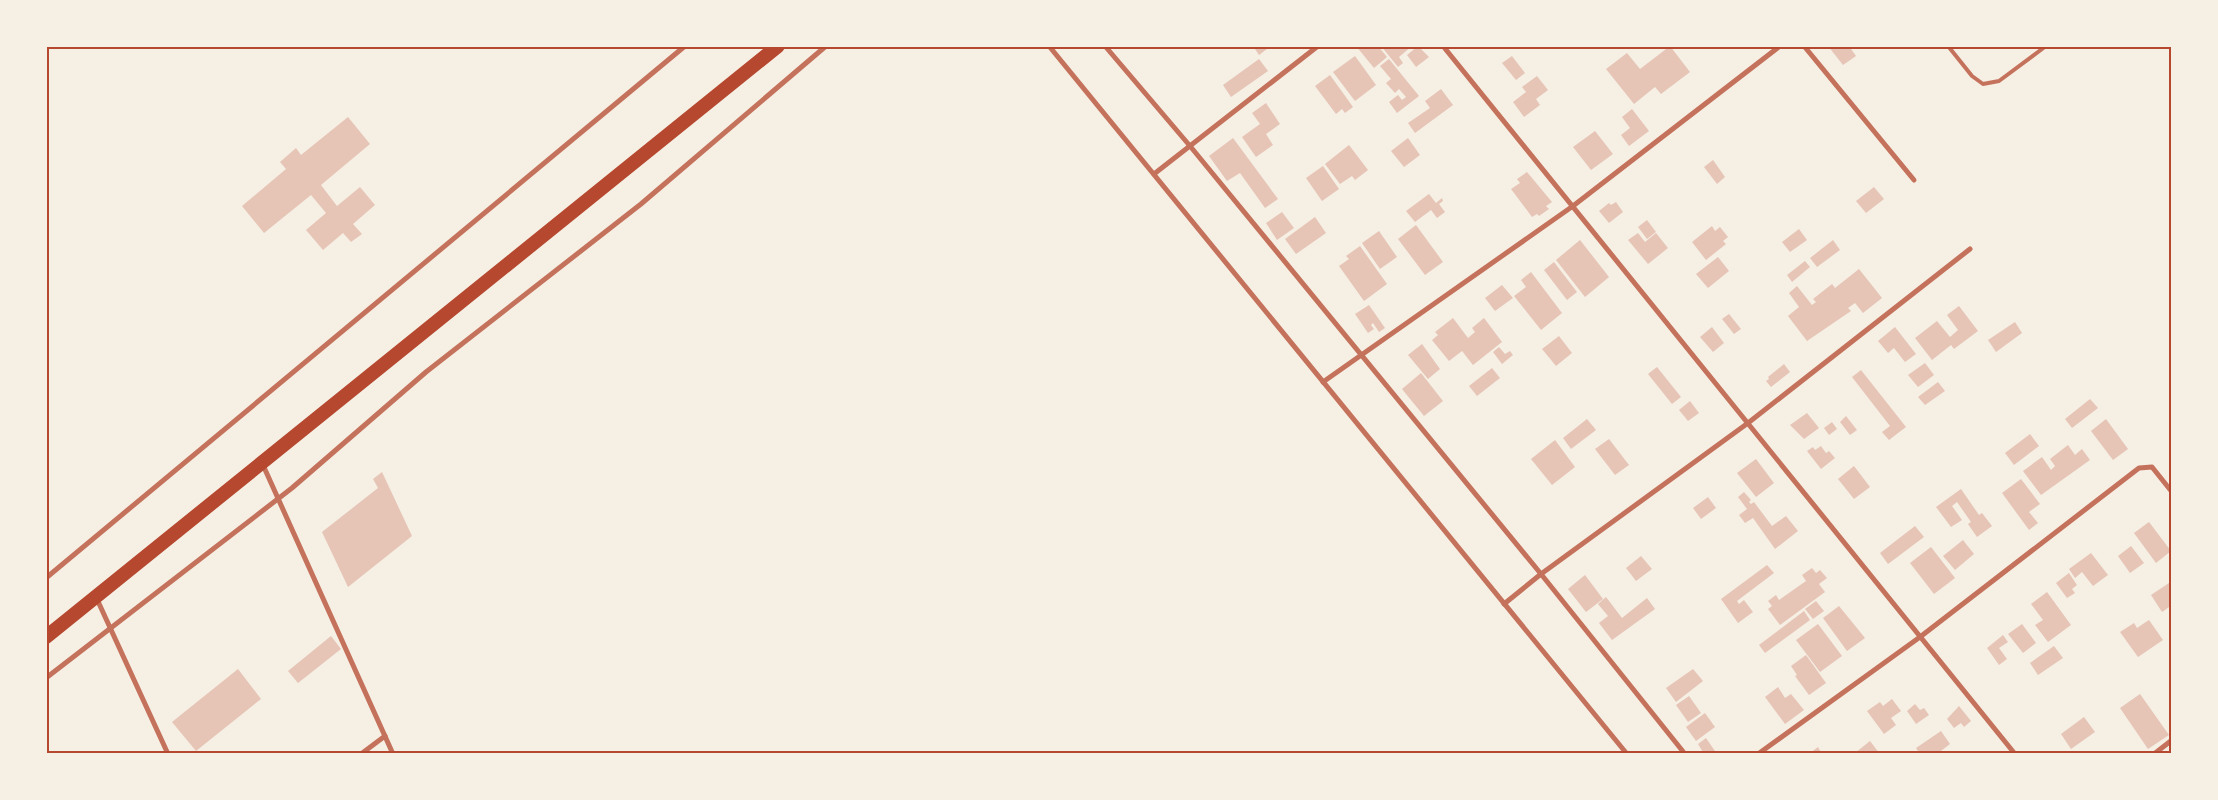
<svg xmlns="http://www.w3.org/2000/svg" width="2218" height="800" viewBox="0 0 2218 800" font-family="'Source Serif 4',serif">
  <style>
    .building { fill: #e6c5b7 }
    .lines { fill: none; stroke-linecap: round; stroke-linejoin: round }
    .service { stroke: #c5725c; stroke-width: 4 }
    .minor { stroke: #c5725c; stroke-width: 5 }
    .trunk { stroke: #b5482f; stroke-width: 14 }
    .neatline { fill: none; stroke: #b5482f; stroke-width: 2 }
  </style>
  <rect width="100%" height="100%" fill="#f6efe4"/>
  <g class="building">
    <polygon points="1253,46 1271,46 1259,55"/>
    <polygon points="1356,46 1378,46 1387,57 1374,68"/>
    <polygon points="1381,46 1412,46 1399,57 1403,63 1398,67"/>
    <polygon points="1418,46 1429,57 1416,67 1407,55"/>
    <polygon points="1670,46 1690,72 1661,94 1655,87 1634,104 1606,69 1627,53 1640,69"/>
    <polygon points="1828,46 1849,46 1856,56 1843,65"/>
    <polygon points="1355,56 1376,85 1355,101 1333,72"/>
    <polygon points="1512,56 1525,73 1516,80 1502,63"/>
    <polygon points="1259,59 1268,71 1231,97 1223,85"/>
    <polygon points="1389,59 1419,96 1397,113 1389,102 1398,95 1402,100 1406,97 1399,89 1395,93 1386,83 1391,79 1380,66"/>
    <polygon points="1330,75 1353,107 1345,113 1342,109 1336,114 1315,86"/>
    <polygon points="1537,76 1548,90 1536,99 1540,105 1524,117 1513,102 1526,92 1522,87"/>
    <polygon points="1441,89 1453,105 1415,133 1408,123 1430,108 1425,101"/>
    <polygon points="1266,103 1280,124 1266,134 1273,145 1256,157 1242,137 1260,124 1252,113"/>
    <polygon points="1632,109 1649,131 1629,146 1621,135 1630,128 1622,117"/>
    <polygon points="348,117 370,144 321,185 337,206 360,187 375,205 353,224 362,234 351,242 343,233 323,250 306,230 326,213 311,195 264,233 242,206 286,169 280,162 296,148 301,155"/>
    <polygon points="1595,131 1613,154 1591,170 1573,147"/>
    <polygon points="1233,138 1278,199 1265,208 1240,173 1227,181 1209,156"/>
    <polygon points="1408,138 1420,155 1404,167 1391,151"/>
    <polygon points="1349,145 1368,170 1355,180 1352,176 1340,184 1325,164"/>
    <polygon points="1713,160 1725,177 1717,184 1704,167"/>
    <polygon points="1323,166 1339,189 1322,201 1306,178"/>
    <polygon points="1527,172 1552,202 1546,206 1549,209 1539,216 1537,214 1532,217 1511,189 1520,183 1517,179"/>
    <polygon points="1874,187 1884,199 1866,213 1856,201"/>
    <polygon points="1429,194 1436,203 1442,198 1443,201 1439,204 1445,212 1437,218 1431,210 1415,222 1406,211"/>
    <polygon points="1616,202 1623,212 1609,223 1599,211 1609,203 1611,205"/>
    <polygon points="1282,212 1294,228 1277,240 1266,223"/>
    <polygon points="1315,217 1326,233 1296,254 1285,239"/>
    <polygon points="1647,220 1656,232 1647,239 1638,227"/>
    <polygon points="1416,225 1443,262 1425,275 1398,239"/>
    <polygon points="1712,226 1715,231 1720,227 1728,237 1723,241 1726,244 1706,260 1692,242"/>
    <polygon points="1799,229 1807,240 1790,252 1782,242"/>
    <polygon points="1379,231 1397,257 1380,269 1362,243"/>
    <polygon points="1638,233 1645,242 1656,233 1668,248 1648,264 1628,240"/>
    <polygon points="1580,240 1609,277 1585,297 1556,260"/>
    <polygon points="1833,240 1840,250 1817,267 1810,258"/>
    <polygon points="1360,246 1387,284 1364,301 1339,266 1349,259 1346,256"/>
    <polygon points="1718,257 1729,271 1708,288 1696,274"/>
    <polygon points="1805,261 1810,267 1792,282 1787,275"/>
    <polygon points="1554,262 1577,292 1567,300 1544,270"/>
    <polygon points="1859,269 1882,298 1863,313 1855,303 1848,308 1851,311 1807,341 1788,316 1799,307 1789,293 1797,286 1812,305 1816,302 1813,299 1832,284 1835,288"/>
    <polygon points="1531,272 1562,313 1541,330 1514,296 1526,287 1521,280"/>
    <polygon points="1502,285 1513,298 1495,311 1485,298"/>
    <polygon points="1369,305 1385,328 1379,332 1373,323 1371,325 1374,329 1368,333 1355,314"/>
    <polygon points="1959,306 1978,331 1954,349 1951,345 1932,360 1915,338 1937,321 1950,337 1958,330 1947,315"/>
    <polygon points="1729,314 1741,329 1734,334 1722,319"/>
    <polygon points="1453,318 1468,338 1475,332 1472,328 1484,318 1502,342 1473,365 1462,351 1449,361 1432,340 1438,335 1435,332"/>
    <polygon points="2015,322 2022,333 1996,352 1988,340"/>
    <polygon points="1712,327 1724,343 1713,352 1700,337"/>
    <polygon points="1895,327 1916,354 1905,362 1894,348 1888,353 1878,341"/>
    <polygon points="1559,336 1572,353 1556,366 1542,349"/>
    <polygon points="1422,344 1440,369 1428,379 1408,355"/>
    <polygon points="1499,347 1505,354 1510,351 1513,355 1502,364 1493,352"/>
    <polygon points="1925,363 1934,375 1918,387 1908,375"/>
    <polygon points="1784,364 1790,372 1771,387 1766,381 1769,379 1768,377"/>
    <polygon points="1657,367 1681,397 1672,404 1648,374"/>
    <polygon points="1492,368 1500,378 1477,396 1469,386"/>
    <polygon points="1861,370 1906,427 1889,440 1882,432 1890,426 1852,377"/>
    <polygon points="1421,373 1443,401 1424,416 1402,389"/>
    <polygon points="1938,382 1945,391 1925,405 1918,397"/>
    <polygon points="2090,399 2098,408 2072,428 2065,419"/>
    <polygon points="1690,401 1699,413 1688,421 1679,410"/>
    <polygon points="1807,413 1819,428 1804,439 1790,425"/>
    <polygon points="1846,416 1857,430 1850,435 1840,422"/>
    <polygon points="1587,419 1596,430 1571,449 1563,438"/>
    <polygon points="2106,419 2128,449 2113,460 2091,431"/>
    <polygon points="1832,422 1837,429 1829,435 1824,428"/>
    <polygon points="2030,434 2039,446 2014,465 2005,453"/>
    <polygon points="1609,439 1629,465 1615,475 1595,449"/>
    <polygon points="1555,440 1575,467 1552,485 1531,459"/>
    <polygon points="2068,445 2075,455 2082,449 2090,460 2041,495 2023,471 2042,457 2051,470 2055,466 2050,459"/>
    <polygon points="1821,446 1826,453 1829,451 1835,458 1821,469 1807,451 1813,447 1815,450"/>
    <polygon points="1756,459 1774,483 1756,497 1737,473"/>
    <polygon points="1854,466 1870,487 1854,499 1838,479"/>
    <polygon points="382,472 412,536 348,587 322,532 378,488 373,479"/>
    <polygon points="2021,479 2040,504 2029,512 2038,523 2029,530 2002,493"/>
    <polygon points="1961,489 1979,515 1982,513 1992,526 1977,537 1968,524 1971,522 1957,502 1952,506 1962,520 1951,527 1936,507"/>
    <polygon points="1744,492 1751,500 1749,502 1751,504 1754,502 1772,526 1786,516 1798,531 1775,549 1753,518 1745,523 1739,515 1747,509 1738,497"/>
    <polygon points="1708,497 1716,508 1701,519 1693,508"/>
    <polygon points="2149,522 2171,551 2156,563 2134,533"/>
    <polygon points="1915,526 1924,537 1888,564 1880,553"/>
    <polygon points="1963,540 1974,554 1955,570 1943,556"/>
    <polygon points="2131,546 2144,563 2130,573 2118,556"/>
    <polygon points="1931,547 1955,578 1934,594 1910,563"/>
    <polygon points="2091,553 2108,575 2093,586 2082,572 2075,578 2069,569"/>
    <polygon points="1641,556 1652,569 1636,581 1626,568"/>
    <polygon points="1767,565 1774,573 1737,601 1739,604 1744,600 1753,612 1738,623 1721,599"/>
    <polygon points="1812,568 1816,573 1820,570 1827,578 1819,584 1825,592 1780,625 1768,609 1772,606 1768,601 1776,595 1779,600 1806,581 1802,575"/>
    <polygon points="2069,573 2077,585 2072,589 2075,593 2067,598 2056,583"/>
    <polygon points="1585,575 1603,599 1586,612 1568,589"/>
    <polygon points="2172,581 2172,605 2162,612 2151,595"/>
    <polygon points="2047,592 2071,625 2048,642 2035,625 2043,620 2031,604"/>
    <polygon points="1606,597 1622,618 1647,598 1655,609 1612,640 1599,623 1608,616 1598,604"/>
    <polygon points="1816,601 1824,611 1813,619 1805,609"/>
    <polygon points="1839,606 1865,638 1847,651 1823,618"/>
    <polygon points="1804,611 1810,620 1765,653 1759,645"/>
    <polygon points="2149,620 2163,640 2138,657 2120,632 2134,623 2137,628"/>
    <polygon points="1818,624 1842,656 1820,672 1796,640"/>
    <polygon points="2022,624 2036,643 2023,653 2008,634"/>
    <polygon points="2003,635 2008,642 1999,648 2007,659 1999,665 1987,648"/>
    <polygon points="331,636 341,649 298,683 288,671"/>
    <polygon points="2054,646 2063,658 2038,675 2030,663"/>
    <polygon points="1806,655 1826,683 1809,695 1795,676 1797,675 1791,666"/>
    <polygon points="238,669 261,699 196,751 172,722"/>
    <polygon points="1693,669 1703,681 1676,702 1666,688"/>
    <polygon points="1778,687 1785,698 1791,694 1804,710 1785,724 1765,697"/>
    <polygon points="2140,694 2169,735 2148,749 2120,708"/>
    <polygon points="1689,696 1701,713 1688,722 1676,705"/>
    <polygon points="1892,699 1901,711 1891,718 1896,725 1884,734 1867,711 1880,702 1883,706"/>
    <polygon points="1915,704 1920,710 1924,708 1929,715 1916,724 1907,711"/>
    <polygon points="1959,706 1971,721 1964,727 1961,723 1954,728 1947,719"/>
    <polygon points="1705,713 1715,727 1696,741 1686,727"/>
    <polygon points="2084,717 2095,732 2071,749 2061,734"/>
    <polygon points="1941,731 1950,744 1937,754 1920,754 1916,748"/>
    <polygon points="1706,738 1717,754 1704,754 1698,744"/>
    <polygon points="1870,741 1880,754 1856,754 1855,753"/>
    <polygon points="1818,747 1822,754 1809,754"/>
  </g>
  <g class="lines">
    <polyline class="service" points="1948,46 1972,76 1983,84 1999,81 2046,46"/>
    <g class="minor">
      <polyline points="1049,46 1627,754"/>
      <polyline points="1105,46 1190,146 1541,574 1685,754"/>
      <polyline points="1443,46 2015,754"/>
      <polyline points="1804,46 1914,180"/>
      <polyline points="1154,174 1318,46"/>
      <polyline points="1323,382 1573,206 1780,46"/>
      <polyline points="263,465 393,754"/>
      <polyline points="46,578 685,46"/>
      <polyline points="96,597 168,754"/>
      <polyline points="1504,604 1541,574 1748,423 1970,249"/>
      <polyline points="46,678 292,488 426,372 641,204 826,46"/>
      <polyline points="361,754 385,736"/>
      <polyline points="1758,754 1920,637 2139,468 2152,467 2172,492"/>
      <polyline points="2154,754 2172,740"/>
    </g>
    <polyline class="trunk" points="46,637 778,46"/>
  </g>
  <rect width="2218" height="800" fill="none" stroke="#f6efe4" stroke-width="95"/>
  <rect x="48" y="48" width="2122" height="704" class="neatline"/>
</svg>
